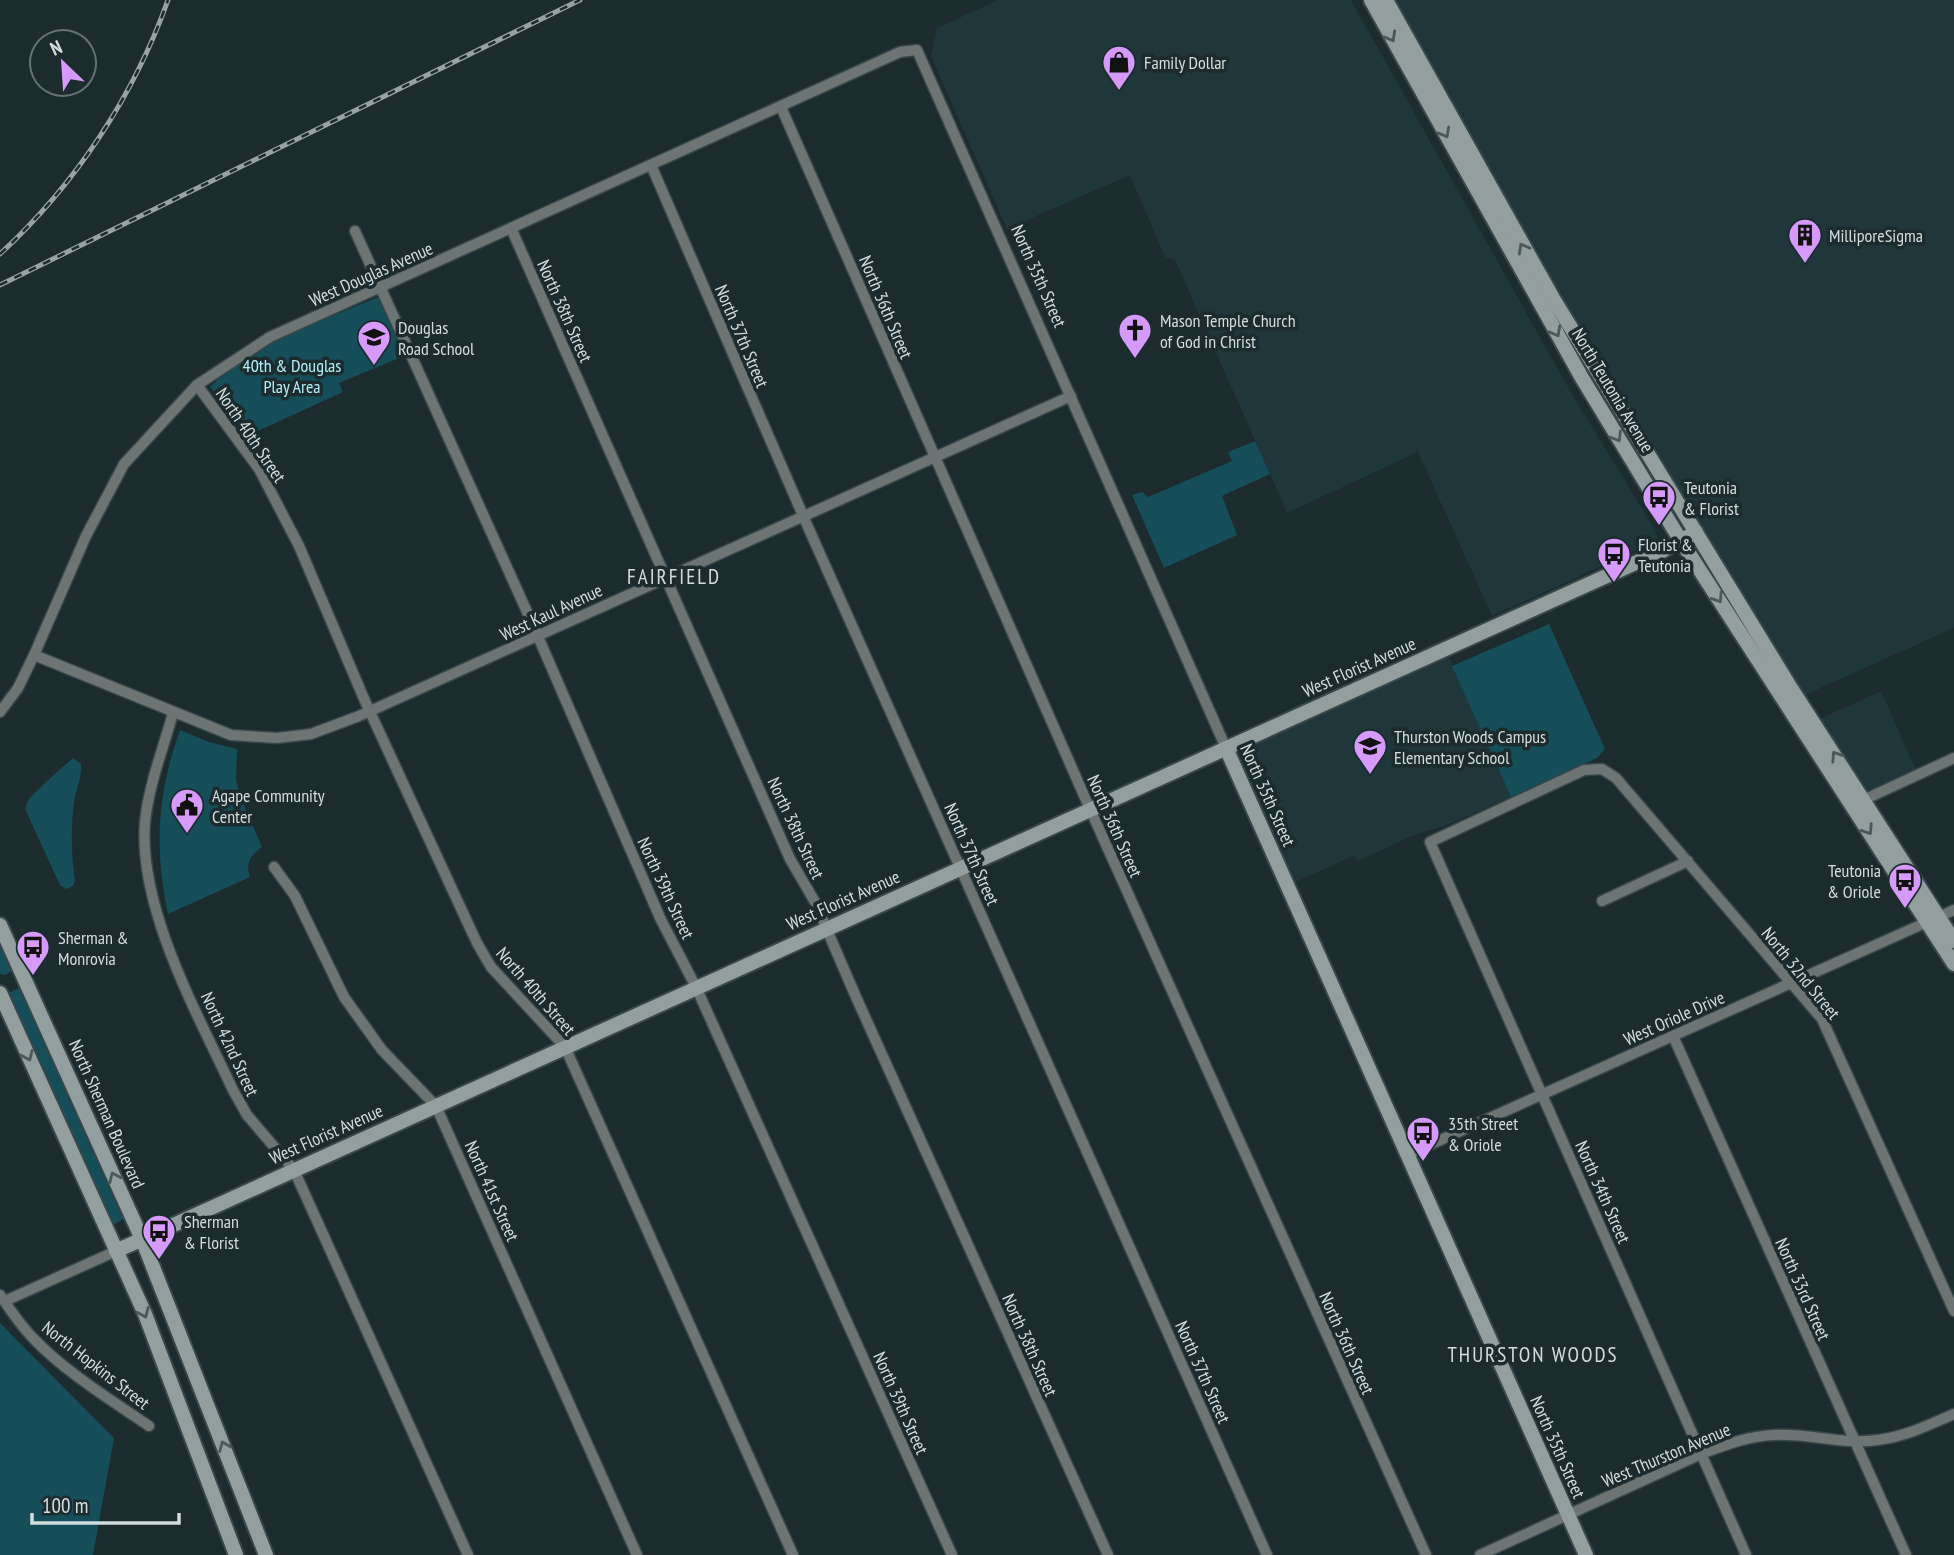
<svg xmlns="http://www.w3.org/2000/svg" width="1954" height="1555" viewBox="0 0 1954 1555" font-family="'PT Sans Narrow',sans-serif">
  <style>
    .built { fill: #1f363b }
    .green { fill: #154d58 }
    .lines { fill: none; stroke-linecap: round; stroke-linejoin: round }
    .street-casing { stroke: #38474a; stroke-width: 13 }
    .secondary-casing { stroke: #38474a; stroke-width: 18 }
    .street { stroke: #6c7474; stroke-width: 10 }
    .secondary { stroke: #939f9f; stroke-width: 14 }
    .rail-casing { stroke: #96a2a5; stroke-width: 5 }
    .rail { stroke: #1b2b2e; stroke-width: 2.5; stroke-dasharray: 8; stroke-linecap: butt }
    .oneway { stroke: #4b595b }
    .labels { text-anchor: middle; dominant-baseline: central; stroke-width: 7; stroke-linejoin: round; paint-order: stroke }
    .poi-label { font-size: 18px; fill: #d3dddf; stroke: #1b2b2e; text-anchor: start }
    .street-label { font-size: 18px; fill: #d3dddf; stroke: #1b2b2e }
    .park-label { font-size: 18px; fill: #b4edfa; stroke: #1b2b2e }
    .quarter-label { font-size: 21px; letter-spacing: 2px; fill: #d3dddf; stroke: #1b2b2e }
  </style>
  <rect width="100%" height="100%" fill="#1b2b2e"/>
  <g class="built">
    <polygon points="998,0 1351,0 1572,394 1654,528 1659,540 1492,616 1418,452 1287,513 1175,260 1165,257 1130,175 1007,229 931,56 937,28"/>
    <polygon points="1386,0 1954,0 1954,628 1798,698 1687,518"/>
    <polygon points="1445,649 1511,797 1452,823 1412,836 1358,861 1353,856 1287,886 1226,748"/>
    <polygon points="1881,691 1917,772 1864,800 1813,722"/>
  </g>
  <g class="green">
    <path d="M378,297l26,59 -65,27 4,9 -94,43 -39,-48c44,-45 111,-65 168,-90z"/>
    <polygon points="1255,441 1270,474 1222,496 1237,535 1164,568 1132,495 1142,492 1148,497 1232,461 1228,452"/>
    <polygon points="1549,624 1605,749 1597,758 1511,797 1452,666"/>
    <path d="M180,730l29,12 28,7 -1,31 6,20 20,47c-11,8 -17,16 -12,30l-82,37c-14,-67 -11,-119 12,-184z"/>
    <path d="M73,758l8,6c1,13 -5,26 -7,38 -3,27 -3,52 1,79l-2,5 -7,3 -6,-4 -35,-76c1,-3 2,-8 5,-11 3,-4 40,-38 43,-40z"/>
    <polygon points="0,943 11,967 11,971 6,975 0,974"/>
    <polygon points="19,988 123,1219 112,1226 9,995 8,993"/>
    <polygon points="0,1323 114,1438 93,1555 0,1555"/>
  </g>
  <g class="lines">
    <defs>
      <g id="street">
        <polyline points="781,107 1090,809 1426,1555"/>
        <polyline points="651,165 808,527 1267,1555"/>
        <polyline points="511,228 790,859 815,902 856,997 1108,1555"/>
        <polyline points="355,231 533,625 661,920 696,987 952,1555"/>
        <polyline points="197,385 259,469 299,546 365,701 477,943 491,967 565,1047 793,1555"/>
        <polyline points="34,655 231,735 277,738 311,734 359,716 1071,396"/>
        <polyline points="0,712 18,688 34,655 86,536 124,464 197,385 270,337 900,52 917,50 1226,748"/>
        <path d="M173,713c-10,36 -24,71 -28,109 -7,86 52,191 88,268l14,25 47,55 174,385"/>
        <polyline points="1859,802 1954,758"/>
        <polyline points="274,867 295,896 344,997 382,1050 436,1106 637,1555"/>
        <polyline points="1602,901 1688,861"/>
        <polyline points="1673,1036 1906,1555"/>
        <polyline points="1407,1155 1954,910"/>
        <path d="M0,1295c10,14 20,30 33,43 31,33 78,62 116,88"/>
        <polyline points="5,1301 116,1251"/>
        <path d="M1480,1555l221,-101c24,-9 47,-18 73,-19 35,-2 68,10 103,5 27,-3 52,-15 77,-26"/>
        <polyline points="1746,1555 1430,842 1584,770 1602,769 1616,778 1822,1019 1954,1311"/>
      </g>
      <g id="secondary">
        <polyline points="1371,0 1582,378 1681,541 1954,964"/>
        <polyline points="1386,0 1554,300 1789,685 1954,941"/>
        <polyline points="1226,748 1586,1555"/>
        <polyline points="0,925 142,1239 266,1555"/>
        <polyline points="0,993 145,1314 236,1555"/>
        <polyline points="116,1251 1664,550 1696,532"/>
      </g>
    </defs>
    <use href="#street" class="street-casing"/>
    <use href="#secondary" class="secondary-casing"/>
    <use href="#street" class="street"/>
    <use href="#secondary" class="secondary"/>
    <defs>
      <g id="rail">
        <path d="M0,254c75,-69 134,-158 168,-254"/>
        <polyline points="0,285 580,0"/>
      </g>
    </defs>
    <use href="#rail" class="rail-casing"/>
    <use href="#rail" class="rail"/>
  </g>
  <defs><path id="oneway-chevron" d="M-2-3.5L2.5 0L-2 3.5" fill="none" stroke-width="1.6" stroke-linecap="round" stroke-linejoin="round" transform="scale(1.75)"/></defs>
  <g class="oneway">
    <use href="#oneway-chevron" transform="translate(1391 37) rotate(61)"/>
    <use href="#oneway-chevron" transform="translate(1445 133) rotate(61)"/>
    <use href="#oneway-chevron" transform="translate(1523 248) rotate(-119)"/>
    <use href="#oneway-chevron" transform="translate(1556 332) rotate(61)"/>
    <use href="#oneway-chevron" transform="translate(1617 437) rotate(59)"/>
    <use href="#oneway-chevron" transform="translate(1718 598) rotate(57)"/>
    <use href="#oneway-chevron" transform="translate(1836 756) rotate(-123)"/>
    <use href="#oneway-chevron" transform="translate(1868 830) rotate(57)"/>
    <use href="#oneway-chevron" transform="translate(28 1056) rotate(66)"/>
    <use href="#oneway-chevron" transform="translate(114 1177) rotate(-114)"/>
    <use href="#oneway-chevron" transform="translate(144 1313) rotate(67)"/>
    <use href="#oneway-chevron" transform="translate(224 1446) rotate(-112)"/>
  </g>
  <defs>
    <symbol id="shop-pin" viewBox="-11 -11 22 30"><path d="M0 17L-7.5 6A9.5 9.5 0 1 1 7.5 6Z" fill="#d69bfa" stroke="#1b2b2e"/><path d="M-5-2.5h2.3a2.7 3.5 0 0 1 5.4 0H5L5.5 6h-11ZM-1.5-2.5h3a1.5 2.3 0 0 0-3 0Z" fill="#111"/></symbol>
    <symbol id="building-pin" viewBox="-11 -11 22 30"><path d="M0 17L-7.5 6A9.5 9.5 0 1 1 7.5 6Z" fill="#d69bfa" stroke="#1b2b2e"/><path d="M-4-6H4V6H1V3H-1V6H-4ZM-2.5-4.3h1.7v1.8h-1.7ZM.8-4.3h1.7v1.8H.8ZM-2.5-1h1.7V.8h-1.7ZM.8-1h1.7V.8H.8Z" fill="#111"/></symbol>
    <symbol id="church-pin" viewBox="-11 -11 22 30"><path d="M0 17L-7.5 6A9.5 9.5 0 1 1 7.5 6Z" fill="#d69bfa" stroke="#1b2b2e"/><path d="M-1.2-6h2.4v3.5h3.3v2.4h-3.3V6h-2.4V-.1h-3.3v-2.4h3.3Z" fill="#111"/></symbol>
    <symbol id="school-pin" viewBox="-11 -11 22 30"><path d="M0 17L-7.5 6A9.5 9.5 0 1 1 7.5 6Z" fill="#d69bfa" stroke="#1b2b2e"/><path d="M0-5L7-2L0 1L-7-2ZM-4 1L0 2.5L4 1V4Q0 6-4 4Z" fill="#111"/></symbol>
    <symbol id="bus-pin" viewBox="-11 -11 22 30"><path d="M0 17L-7.5 6A9.5 9.5 0 1 1 7.5 6Z" fill="#d69bfa" stroke="#1b2b2e"/><path d="M-5-6H5V4H4V6H2V4H-2V6H-4V4H-5ZM-3.5-4V0h7V-4ZM-3.5 1.2v1.5H-2V1.2ZM2 1.2v1.5H3.5V1.2Z" fill="#111"/></symbol>
    <symbol id="civic-pin" viewBox="-11 -11 22 30"><path d="M0 17L-7.5 6A9.5 9.5 0 1 1 7.5 6Z" fill="#d69bfa" stroke="#1b2b2e"/><path d="M-.6-6.5H3V-4.5H.6V-3L4-1V1h2V6H-6V1h2V-1L-.6-3ZM-1.2 2.5V6h2.4V2.5Z" fill="#111"/></symbol>
  </defs>
  <g fill-rule="evenodd">
    <use href="#shop-pin" x="1100" y="43" width="38" height="52"/>
    <use href="#building-pin" x="1786" y="216" width="38" height="52"/>
    <use href="#church-pin" x="1116" y="311" width="38" height="52"/>
    <use href="#school-pin" x="355" y="318" width="38" height="52"/>
    <use href="#bus-pin" x="1640" y="478" width="38" height="52"/>
    <use href="#bus-pin" x="1595" y="535" width="38" height="52"/>
    <use href="#school-pin" x="1351" y="727" width="38" height="52"/>
    <use href="#civic-pin" x="168" y="786" width="38" height="52"/>
    <use href="#bus-pin" x="1886" y="861" width="38" height="52"/>
    <use href="#bus-pin" x="14" y="928" width="38" height="52"/>
    <use href="#bus-pin" x="1404" y="1114" width="38" height="52"/>
    <use href="#bus-pin" x="140" y="1212" width="38" height="52"/>
  </g>
  <g class="labels">
    <g class="poi-label">
      <text x="1144" y="62">Family Dollar</text>
      <text x="1829" y="235">MilliporeSigma</text>
      <text x="1160" y="320">Mason Temple Church<tspan x="1160" dy="21">of God in Christ</tspan></text>
      <text x="398" y="327">Douglas<tspan x="398" dy="21">Road School</tspan></text>
      <text x="1684" y="487">Teutonia<tspan x="1684" dy="21">&amp; Florist</tspan></text>
      <text x="1638" y="544">Florist &amp;<tspan x="1638" dy="21">Teutonia</tspan></text>
      <text x="1394" y="736">Thurston Woods Campus<tspan x="1394" dy="21">Elementary School</tspan></text>
      <text x="212" y="795">Agape Community<tspan x="212" dy="21">Center</tspan></text>
      <text x="1881" y="870" text-anchor="end">Teutonia<tspan x="1881" dy="21">&amp; Oriole</tspan></text>
      <text x="58" y="937">Sherman &amp;<tspan x="58" dy="21">Monrovia</tspan></text>
      <text x="1448" y="1123">35th Street<tspan x="1448" dy="21">&amp; Oriole</tspan></text>
      <text x="184" y="1221">Sherman<tspan x="184" dy="21">&amp; Florist</tspan></text>
    </g>
    <g class="street-label">
      <text transform="translate(371 274) rotate(-24)">West Douglas Avenue</text>
      <text transform="translate(1039 276) rotate(66)">North 35th Street</text>
      <text transform="translate(886 307) rotate(67)">North 36th Street</text>
      <text transform="translate(565 311) rotate(66)">North 38th Street</text>
      <text transform="translate(742 336) rotate(67)">North 37th Street</text>
      <text transform="translate(1613 390) rotate(59)">North Teutonia Avenue</text>
      <text transform="translate(251 435) rotate(56)">North 40th Street</text>
      <text transform="translate(551 612) rotate(-25)">West Kaul Avenue</text>
      <text transform="translate(1359 667) rotate(-24)">West Florist Avenue</text>
      <text transform="translate(1268 795) rotate(66)">North 35th Street</text>
      <text transform="translate(1115 826) rotate(66)">North 36th Street</text>
      <text transform="translate(796 828) rotate(65)">North 38th Street</text>
      <text transform="translate(972 854) rotate(66)">North 37th Street</text>
      <text transform="translate(666 888) rotate(65)">North 39th Street</text>
      <text transform="translate(843 900) rotate(-24)">West Florist Avenue</text>
      <text transform="translate(1801 973) rotate(51)">North 32nd Street</text>
      <text transform="translate(536 991) rotate(49)">North 40th Street</text>
      <text transform="translate(1674 1018) rotate(-24)">West Oriole Drive</text>
      <text transform="translate(230 1044) rotate(65)">North 42nd Street</text>
      <text transform="translate(107 1114) rotate(66)">North Sherman Boulevard</text>
      <text transform="translate(326 1134) rotate(-24)">West Florist Avenue</text>
      <text transform="translate(492 1191) rotate(66)">North 41st Street</text>
      <text transform="translate(1603 1192) rotate(66)">North 34th Street</text>
      <text transform="translate(1803 1289) rotate(66)">North 33rd Street</text>
      <text transform="translate(1347 1343) rotate(66)">North 36th Street</text>
      <text transform="translate(1030 1345) rotate(66)">North 38th Street</text>
      <text transform="translate(96 1365) rotate(38)">North Hopkins Street</text>
      <text transform="translate(1203 1372) rotate(66)">North 37th Street</text>
      <text transform="translate(901 1403) rotate(66)">North 39th Street</text>
      <text transform="translate(1558 1447) rotate(66)">North 35th Street</text>
      <text transform="translate(1666 1455) rotate(-23)">West Thurston Avenue</text>
    </g>
    <g class="park-label">
      <text x="292" y="365">40th &amp; Douglas<tspan x="292" dy="21">Play Area</tspan></text>
    </g>
    <g class="quarter-label">
      <text x="674" y="576">FAIRFIELD</text>
      <text x="1533" y="1354">THURSTON WOODS</text>
    </g>
  </g>
  <g transform="translate(63 63) rotate(335)"><circle r="33" fill="#1b2b2e" stroke="#657275" stroke-width="2"/>
  <path d="M0-5L12 26L0 18L-12 26Z" fill="#d69bfa"/>
  <text y="-10" font-size="19" font-weight="bold" text-anchor="middle" fill="#d3dddf">N</text>
  </g>
  <path d="M32 1513v10h147v-10" fill="none" stroke="#d3dddf" stroke-width="3.5"/>
  <text x="42" y="1513" font-size="21" fill="#d3dddf" stroke="#1b2b2e" stroke-width="5" paint-order="stroke">100 m</text>
</svg>
